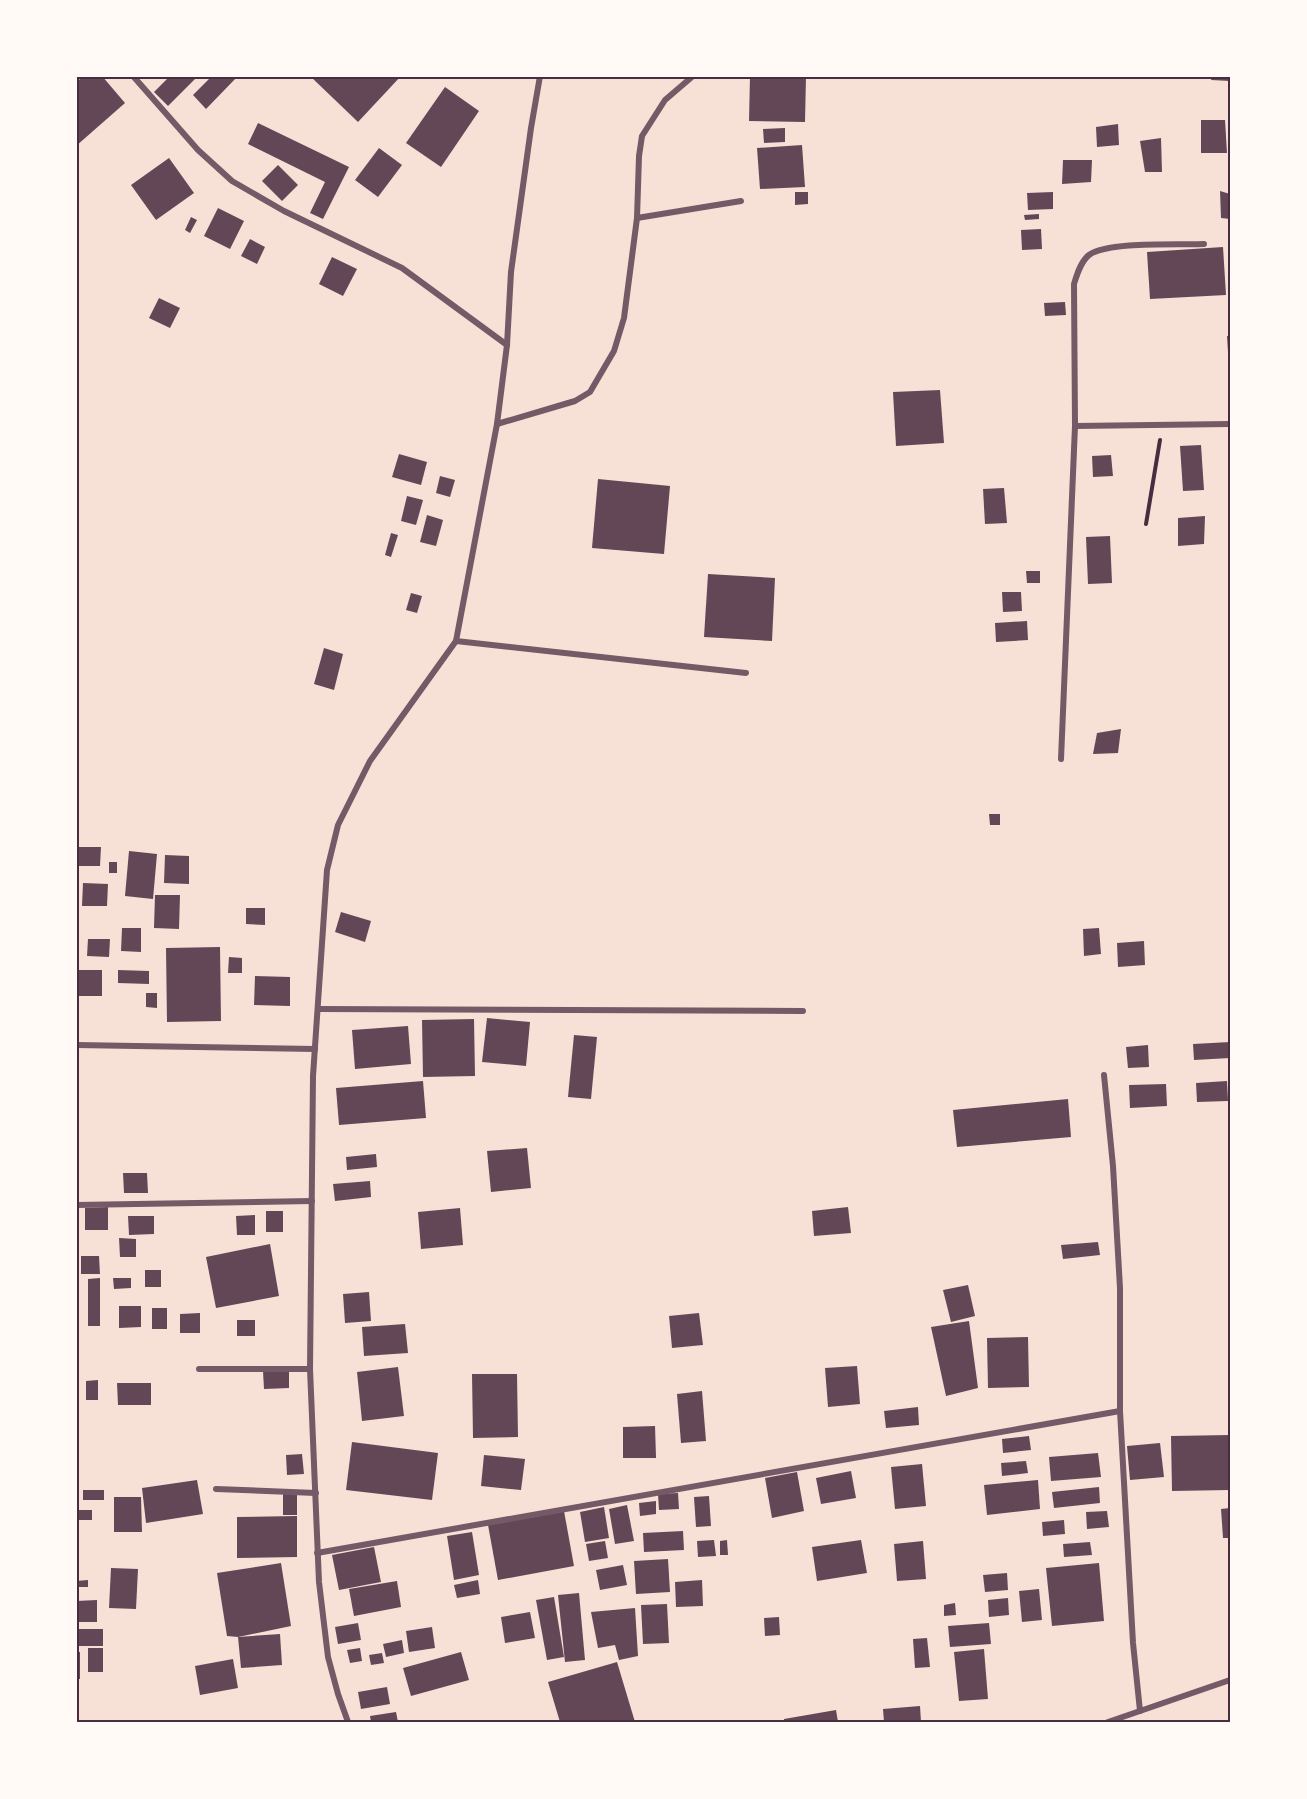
<svg xmlns="http://www.w3.org/2000/svg" width="1307" height="1799" viewBox="0 0 1307 1799" font-family="'Archivo Narrow',sans-serif">
  <style>
    .building { fill: #644757 }
    .lines { fill: none; stroke-linecap: round; stroke-linejoin: round }
    .path { stroke: #4a2c40; stroke-width: 4 }
    .minor { stroke: #755966; stroke-width: 6 }
    .neatline { fill: none; stroke: #4a2c40; stroke-width: 2 }
  </style>
  <rect width="100%" height="100%" fill="#f7e1d7"/>
  <g class="building">
    <polygon points="83,76 102,76 125,103 76,146 76,83"/>
    <polygon points="170,76 192,76 195,79 168,106 154,92"/>
    <polygon points="212,76 238,76 206,109 193,95"/>
    <polygon points="310,76 401,76 358,122"/>
    <polygon points="750,76 806,76 805,122 749,121"/>
    <polygon points="1212,76 1230,76 1230,81 1211,80"/>
    <polygon points="445,87 479,111 441,167 406,143"/>
    <polygon points="1201,120 1225,120 1227,153 1201,153"/>
    <polygon points="258,123 349,167 323,219 310,213 325,182 248,144"/>
    <polygon points="1118,124 1119,145 1097,147 1096,127"/>
    <polygon points="785,128 785,142 764,143 763,129"/>
    <polygon points="1161,138 1162,172 1145,172 1140,141"/>
    <polygon points="802,145 805,187 760,189 757,148"/>
    <polygon points="379,148 402,165 378,197 355,180"/>
    <polygon points="169,158 194,193 156,220 131,185"/>
    <polygon points="1063,160 1092,160 1091,182 1062,184"/>
    <polygon points="278,165 298,185 282,201 262,181"/>
    <polygon points="1220,191 1230,194 1230,219 1221,218"/>
    <polygon points="795,192 808,192 808,204 795,205"/>
    <polygon points="1053,192 1053,209 1028,210 1027,193"/>
    <polygon points="218,208 244,221 230,249 204,236"/>
    <polygon points="1039,214 1039,219 1025,220 1024,215"/>
    <polygon points="191,217 197,220 190,233 185,230"/>
    <polygon points="1041,229 1042,249 1022,250 1021,230"/>
    <polygon points="250,239 265,247 257,264 241,256"/>
    <polygon points="1223,247 1226,295 1150,299 1147,252"/>
    <polygon points="332,257 357,269 343,296 319,284"/>
    <polygon points="159,298 180,308 170,328 149,318"/>
    <polygon points="1065,302 1066,315 1045,316 1044,303"/>
    <polygon points="1227,336 1230,336 1230,367 1229,367"/>
    <polygon points="940,390 944,443 896,446 893,392"/>
    <polygon points="1201,445 1204,490 1183,491 1180,446"/>
    <polygon points="399,454 427,462 421,485 392,477"/>
    <polygon points="1111,455 1113,476 1093,477 1092,456"/>
    <polygon points="440,476 455,480 450,497 436,493"/>
    <polygon points="598,479 670,486 664,554 592,548"/>
    <polygon points="1004,488 1007,523 985,524 983,489"/>
    <polygon points="407,496 423,500 416,525 401,521"/>
    <polygon points="427,515 443,520 436,546 420,542"/>
    <polygon points="1205,516 1204,544 1178,546 1178,518"/>
    <polygon points="391,533 398,535 391,557 385,555"/>
    <polygon points="1110,536 1112,583 1088,584 1086,537"/>
    <polygon points="1026,571 1040,571 1040,583 1027,583"/>
    <polygon points="708,574 775,578 772,641 704,637"/>
    <polygon points="1002,592 1021,592 1022,611 1003,612"/>
    <polygon points="411,593 422,596 417,613 406,610"/>
    <polygon points="1027,621 1028,640 996,642 995,623"/>
    <polygon points="324,648 343,654 334,690 314,684"/>
    <polygon points="1121,729 1118,753 1093,754 1097,733"/>
    <polygon points="989,814 1000,814 1000,825 990,825"/>
    <polygon points="78,847 101,847 100,866 77,866"/>
    <polygon points="129,851 157,854 153,899 125,896"/>
    <polygon points="165,855 189,856 189,884 164,883"/>
    <rect x="109" y="862" width="8" height="11"/>
    <polygon points="83,883 108,884 107,906 82,906"/>
    <polygon points="155,895 180,895 179,929 154,928"/>
    <polygon points="246,908 265,908 265,925 246,924"/>
    <polygon points="341,912 371,921 365,942 335,932"/>
    <polygon points="122,928 141,928 141,952 121,951"/>
    <polygon points="1099,928 1101,954 1084,956 1083,929"/>
    <polygon points="88,939 110,939 109,957 87,956"/>
    <polygon points="1144,941 1145,965 1118,967 1117,943"/>
    <polygon points="220,947 221,1021 167,1022 166,948"/>
    <polygon points="229,957 242,958 242,973 228,973"/>
    <rect x="77" y="970" width="25" height="26"/>
    <polygon points="118,970 149,971 149,984 118,983"/>
    <polygon points="255,976 290,977 290,1006 254,1005"/>
    <polygon points="146,993 157,993 157,1008 146,1007"/>
    <polygon points="487,1018 530,1022 526,1066 482,1062"/>
    <polygon points="474,1019 475,1076 423,1077 422,1020"/>
    <polygon points="408,1026 411,1064 355,1069 352,1030"/>
    <polygon points="574,1035 597,1037 591,1099 568,1097"/>
    <polygon points="1230,1042 1230,1058 1194,1060 1193,1044"/>
    <polygon points="1148,1045 1149,1067 1128,1068 1126,1047"/>
    <polygon points="423,1081 426,1118 339,1125 336,1088"/>
    <polygon points="1227,1081 1228,1101 1197,1102 1196,1083"/>
    <polygon points="1166,1084 1167,1106 1130,1108 1129,1085"/>
    <polygon points="1068,1099 1071,1137 957,1147 953,1110"/>
    <polygon points="527,1148 531,1188 491,1192 487,1151"/>
    <polygon points="376,1154 377,1167 347,1170 346,1157"/>
    <polygon points="123,1173 147,1173 148,1193 124,1193"/>
    <polygon points="370,1181 371,1197 335,1201 333,1184"/>
    <polygon points="108,1207 108,1230 85,1230 85,1208"/>
    <polygon points="848,1207 851,1233 814,1236 812,1211"/>
    <polygon points="460,1208 463,1245 421,1249 418,1212"/>
    <rect x="266" y="1211" width="17" height="21"/>
    <polygon points="255,1215 255,1235 237,1235 236,1216"/>
    <polygon points="128,1216 154,1216 154,1234 129,1235"/>
    <polygon points="119,1238 136,1239 136,1257 120,1257"/>
    <polygon points="1098,1242 1100,1255 1063,1259 1061,1245"/>
    <polygon points="270,1244 279,1296 216,1308 206,1257"/>
    <polygon points="81,1256 99,1256 100,1274 81,1274"/>
    <rect x="145" y="1270" width="16" height="17"/>
    <polygon points="100,1278 100,1326 88,1326 88,1279"/>
    <polygon points="113,1278 131,1278 131,1288 114,1289"/>
    <polygon points="968,1285 975,1316 951,1322 943,1290"/>
    <polygon points="369,1292 371,1321 345,1323 343,1294"/>
    <polygon points="119,1306 141,1306 141,1327 119,1328"/>
    <rect x="152" y="1308" width="15" height="21"/>
    <polygon points="200,1313 200,1333 180,1333 180,1314"/>
    <polygon points="699,1313 703,1345 672,1348 669,1316"/>
    <rect x="237" y="1320" width="18" height="16"/>
    <polygon points="969,1321 978,1388 946,1396 931,1327"/>
    <polygon points="405,1324 408,1353 364,1356 362,1327"/>
    <polygon points="1028,1337 1029,1387 988,1388 987,1338"/>
    <polygon points="857,1366 860,1404 828,1407 825,1368"/>
    <polygon points="398,1367 404,1416 362,1421 357,1372"/>
    <polygon points="263,1371 289,1371 289,1388 264,1389"/>
    <polygon points="472,1374 517,1374 518,1437 473,1438"/>
    <polygon points="98,1380 98,1400 86,1400 86,1381"/>
    <polygon points="117,1383 151,1383 151,1405 118,1405"/>
    <polygon points="702,1391 706,1441 681,1443 677,1394"/>
    <polygon points="918,1407 919,1425 886,1428 884,1411"/>
    <polygon points="655,1426 656,1458 623,1458 623,1427"/>
    <polygon points="1230,1435 1230,1490 1172,1491 1171,1436"/>
    <polygon points="1029,1436 1031,1450 1003,1453 1002,1439"/>
    <polygon points="352,1442 438,1453 432,1500 346,1490"/>
    <polygon points="1160,1443 1164,1477 1130,1480 1127,1446"/>
    <polygon points="1098,1453 1101,1477 1051,1481 1049,1457"/>
    <polygon points="302,1454 304,1474 287,1475 286,1455"/>
    <polygon points="484,1455 525,1459 521,1490 481,1486"/>
    <polygon points="1026,1461 1028,1473 1002,1476 1001,1463"/>
    <polygon points="922,1464 926,1506 895,1509 891,1467"/>
    <polygon points="851,1471 856,1498 821,1504 816,1478"/>
    <polygon points="797,1472 804,1511 772,1518 765,1478"/>
    <polygon points="197,1480 203,1514 146,1523 142,1488"/>
    <polygon points="1038,1480 1040,1509 987,1515 984,1485"/>
    <polygon points="1099,1487 1100,1503 1054,1508 1052,1492"/>
    <rect x="83" y="1490" width="21" height="10"/>
    <polygon points="297,1493 297,1515 283,1515 283,1494"/>
    <polygon points="678,1493 679,1509 659,1510 658,1494"/>
    <polygon points="709,1496 711,1526 696,1527 694,1497"/>
    <polygon points="114,1497 141,1497 142,1532 114,1532"/>
    <polygon points="656,1501 656,1514 640,1516 639,1503"/>
    <polygon points="627,1505 634,1541 615,1544 609,1509"/>
    <polygon points="604,1507 609,1538 585,1542 580,1512"/>
    <polygon points="1230,1508 1230,1538 1223,1538 1221,1509"/>
    <rect x="76" y="1510" width="16" height="10"/>
    <polygon points="564,1511 574,1566 498,1580 488,1525"/>
    <polygon points="1107,1511 1109,1527 1087,1529 1086,1512"/>
    <polygon points="297,1516 297,1557 237,1558 237,1517"/>
    <polygon points="1064,1520 1065,1534 1043,1536 1042,1522"/>
    <polygon points="683,1531 684,1550 644,1552 643,1533"/>
    <polygon points="472,1532 479,1575 454,1580 447,1536"/>
    <polygon points="714,1540 716,1556 698,1557 697,1541"/>
    <polygon points="727,1540 728,1555 720,1555 720,1541"/>
    <polygon points="861,1540 867,1573 817,1581 812,1547"/>
    <polygon points="605,1541 608,1558 589,1561 586,1544"/>
    <polygon points="923,1541 926,1579 897,1581 894,1544"/>
    <polygon points="1090,1542 1092,1555 1064,1557 1063,1544"/>
    <polygon points="374,1547 381,1582 339,1590 332,1555"/>
    <polygon points="668,1559 670,1592 636,1594 634,1561"/>
    <polygon points="281,1563 291,1626 238,1637 227,1636 217,1573"/>
    <polygon points="1099,1563 1104,1621 1052,1626 1046,1568"/>
    <polygon points="623,1565 627,1585 600,1590 596,1570"/>
    <polygon points="111,1568 138,1569 136,1609 109,1608"/>
    <polygon points="1007,1573 1008,1590 985,1592 983,1575"/>
    <polygon points="88,1580 88,1587 76,1587 76,1581"/>
    <polygon points="478,1580 480,1594 457,1598 454,1585"/>
    <polygon points="702,1580 703,1606 676,1607 675,1582"/>
    <polygon points="397,1581 401,1607 354,1616 349,1589"/>
    <polygon points="1039,1589 1042,1620 1022,1622 1019,1591"/>
    <polygon points="579,1593 585,1660 565,1662 558,1595"/>
    <polygon points="554,1597 564,1657 547,1660 536,1600"/>
    <polygon points="1008,1598 1009,1615 989,1617 988,1600"/>
    <polygon points="97,1600 97,1622 76,1622 76,1601"/>
    <polygon points="955,1603 956,1615 944,1616 944,1605"/>
    <polygon points="667,1604 669,1643 643,1644 641,1605"/>
    <polygon points="635,1608 638,1656 619,1660 615,1645 598,1648 591,1612"/>
    <polygon points="530,1612 535,1638 505,1643 501,1617"/>
    <polygon points="779,1617 780,1635 765,1636 764,1618"/>
    <polygon points="358,1623 361,1640 338,1644 335,1627"/>
    <polygon points="989,1623 991,1644 950,1647 948,1626"/>
    <polygon points="432,1627 435,1648 409,1652 406,1631"/>
    <rect x="76" y="1629" width="27" height="17"/>
    <polygon points="280,1634 282,1665 241,1668 238,1637"/>
    <polygon points="927,1638 930,1667 915,1668 913,1639"/>
    <polygon points="402,1640 404,1653 386,1657 383,1644"/>
    <rect x="88" y="1648" width="15" height="24"/>
    <polygon points="360,1648 362,1661 350,1663 347,1650"/>
    <polygon points="984,1649 988,1699 959,1701 954,1652"/>
    <rect x="76" y="1652" width="4" height="27"/>
    <polygon points="461,1652 469,1680 411,1696 403,1668"/>
    <polygon points="382,1653 384,1663 371,1665 369,1655"/>
    <polygon points="233,1659 238,1688 200,1695 195,1666"/>
    <polygon points="617,1662 635,1722 560,1722 548,1682"/>
    <polygon points="387,1687 390,1704 361,1709 358,1692"/>
    <polygon points="920,1706 921,1722 884,1722 883,1709"/>
    <polygon points="836,1710 838,1722 784,1722 784,1719"/>
    <polygon points="396,1712 398,1722 371,1722 370,1716"/>
  </g>
  <g class="lines">
    <polyline class="path" points="1146,524 1160,440"/>
    <g class="minor">
      <polyline points="133,76 198,150 232,181 284,211 402,268 507,345"/>
      <polyline points="637,218 741,201"/>
      <polyline points="497,424 575,401 590,392 614,351 624,318 637,218 639,156 642,136 665,100 693,76"/>
      <path d="M1075,426l-1,-142c3,-10 7,-23 15,-29 19,-14 89,-10 115,-11"/>
      <polyline points="456,641 746,673"/>
      <polyline points="1061,759 1075,426 1230,424"/>
      <polyline points="318,1009 803,1011"/>
      <polyline points="76,1045 315,1049"/>
      <polyline points="1104,1075 1113,1166 1120,1288 1120,1411 1133,1643 1140,1711"/>
      <polyline points="76,1205 312,1201"/>
      <polyline points="199,1369 310,1369"/>
      <polyline points="216,1489 316,1493"/>
      <polyline points="317,1553 1120,1411"/>
      <polyline points="348,1722 338,1694 328,1657 319,1582 310,1369 313,1076 327,870 338,825 370,761 456,641 497,424 507,345 511,272 531,128 540,76"/>
      <polyline points="1108,1722 1230,1680"/>
    </g>
  </g>
  <rect width="1307" height="1799" fill="none" stroke="#fffaf5" stroke-width="156"/>
  <rect x="78" y="78" width="1151" height="1643" class="neatline"/>
</svg>
